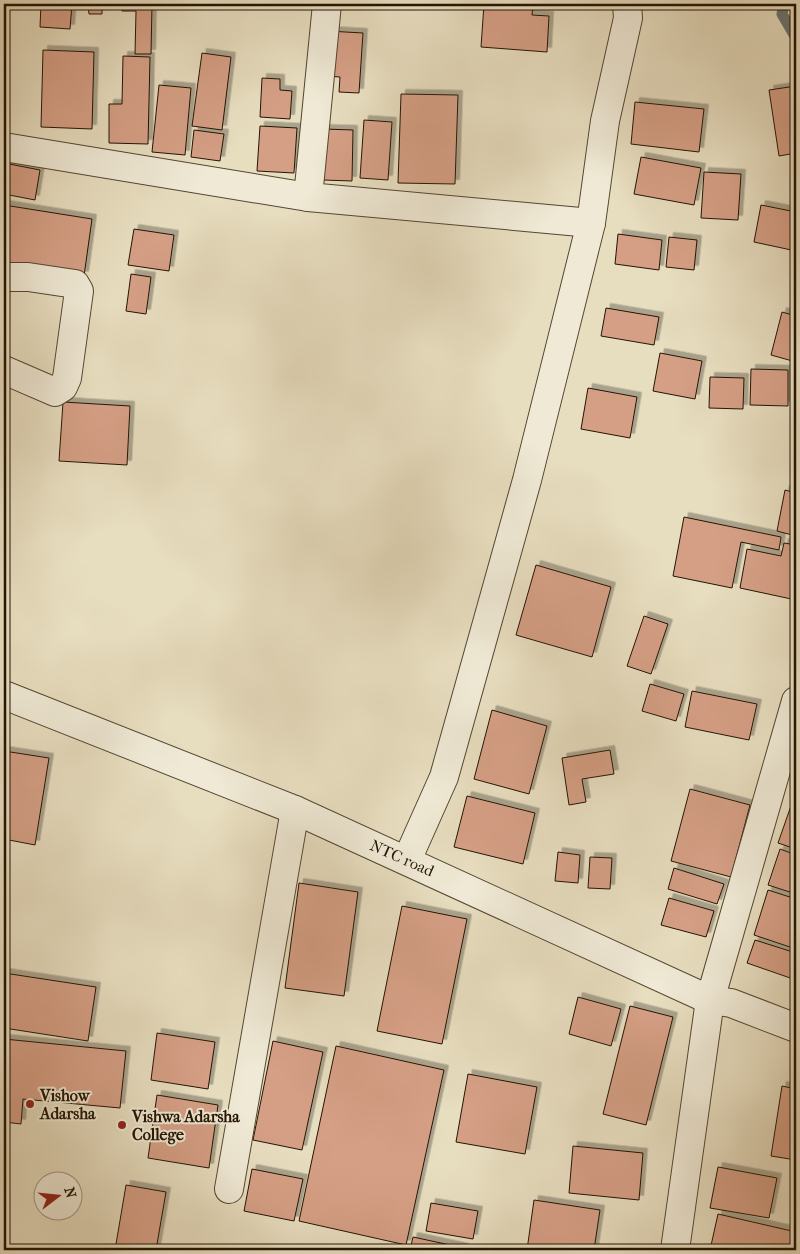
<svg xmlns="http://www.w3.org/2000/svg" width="800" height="1254" viewBox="0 0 800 1254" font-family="'IM FELL French Canon',serif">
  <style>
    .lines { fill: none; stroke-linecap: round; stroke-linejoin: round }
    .stream { stroke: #6c7673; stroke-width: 11 }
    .building { fill: #d59f85; stroke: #231402; filter: url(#shadow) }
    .street-casing { stroke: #544631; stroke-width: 30 }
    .street { stroke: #efe9d5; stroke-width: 28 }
    .poi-dot { fill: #8f2418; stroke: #efe9d5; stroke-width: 2 }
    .labels { text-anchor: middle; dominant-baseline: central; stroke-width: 4; stroke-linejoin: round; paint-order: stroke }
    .street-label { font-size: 16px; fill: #231402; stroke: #efe9d5 }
    .poi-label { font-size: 16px; font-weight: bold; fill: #231402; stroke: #efe9d5; text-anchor: start }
  </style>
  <defs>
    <filter id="shadow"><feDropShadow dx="4.5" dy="-4.5" stdDeviation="0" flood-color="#0004"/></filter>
  </defs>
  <rect width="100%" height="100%" fill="#e7ddbf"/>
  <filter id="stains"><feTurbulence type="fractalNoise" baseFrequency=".004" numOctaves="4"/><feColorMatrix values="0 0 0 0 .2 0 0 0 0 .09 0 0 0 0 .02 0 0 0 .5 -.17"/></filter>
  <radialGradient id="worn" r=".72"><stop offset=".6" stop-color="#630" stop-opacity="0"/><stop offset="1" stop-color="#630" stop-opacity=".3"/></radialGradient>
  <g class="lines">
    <polyline class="stream" points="784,4 782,14 796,38"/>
  </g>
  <g class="building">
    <polygon points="41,4 72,4 70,29 40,27"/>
    <polygon points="88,4 105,4 102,4 102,14 89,14"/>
    <polygon points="122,4 152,4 151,54 135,54 136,11 122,11"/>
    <polygon points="484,4 533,4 532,15 549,16 547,52 481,47"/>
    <polygon points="328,31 363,33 359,93 339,92 340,77 326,76"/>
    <polygon points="43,50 94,52 92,129 41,127"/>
    <polygon points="202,53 231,57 222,130 192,126"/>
    <polygon points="123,56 150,57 148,144 109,143 109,104 122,104"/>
    <polygon points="262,78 280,79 280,90 292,91 290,119 260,117"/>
    <polygon points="159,85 191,88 185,155 152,152"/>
    <polygon points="796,86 796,153 779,156 769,90"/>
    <polygon points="401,94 458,95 455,184 398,183"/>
    <polygon points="635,102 704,109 699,152 631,144"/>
    <polygon points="364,120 392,122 388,180 360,178"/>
    <polygon points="260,126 297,128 294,173 257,171"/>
    <polygon points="324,129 353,130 352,181 323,180"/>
    <polygon points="194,130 224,134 220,161 191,157"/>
    <polygon points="641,157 701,168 694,205 634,194"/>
    <polygon points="4,163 40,170 35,200 4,194"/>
    <polygon points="704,172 741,174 738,220 701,218"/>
    <polygon points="4,205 92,219 84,276 4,263"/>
    <polygon points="761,205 796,212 796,251 754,242"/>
    <polygon points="134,229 174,235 169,271 128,265"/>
    <polygon points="618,234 662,240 659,270 615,264"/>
    <polygon points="669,237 697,240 694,270 666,267"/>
    <polygon points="131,274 151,277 146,314 126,311"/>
    <polygon points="606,308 659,317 654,345 601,336"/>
    <polygon points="782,312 796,316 796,362 771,355"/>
    <polygon points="660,353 702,361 695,399 653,391"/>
    <polygon points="751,369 788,370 788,406 750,405"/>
    <polygon points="710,377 744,378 743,409 709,408"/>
    <polygon points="588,388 637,397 630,438 581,429"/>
    <polygon points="63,402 130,406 127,465 59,461"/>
    <polygon points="785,490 796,493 796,536 777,531"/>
    <polygon points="684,517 781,537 779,550 741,542 732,588 673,576"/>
    <polygon points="784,543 796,545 796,600 740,588 747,549 781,556"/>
    <polygon points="536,565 611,587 592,657 516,635"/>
    <polygon points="644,616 668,624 651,674 627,666"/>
    <polygon points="650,684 684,694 676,721 642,711"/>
    <polygon points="692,691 757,704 749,740 685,727"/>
    <polygon points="492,710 547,726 529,794 474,779"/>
    <polygon points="610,750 614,774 582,779 586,802 569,805 562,758"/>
    <polygon points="4,751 49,758 35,845 4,839"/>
    <polygon points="690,789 750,805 731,877 671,861"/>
    <polygon points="467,796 535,813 523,864 454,847"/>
    <polygon points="792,803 796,804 796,849 778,843"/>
    <polygon points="780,849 796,855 796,894 768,885"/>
    <polygon points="558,852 580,855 578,883 555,881"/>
    <polygon points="590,857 612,858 610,889 588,888"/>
    <polygon points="674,868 724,884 717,904 668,889"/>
    <polygon points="299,883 358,892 344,996 285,988"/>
    <polygon points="768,890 796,899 796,949 754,935"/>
    <polygon points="669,898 714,911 706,937 661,925"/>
    <polygon points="402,906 467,919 442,1044 377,1031"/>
    <polygon points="755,940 796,953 796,980 747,963"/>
    <polygon points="4,973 96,987 88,1041 4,1028"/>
    <polygon points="578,997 621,1009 611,1046 569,1034"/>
    <polygon points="630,1006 673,1017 646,1125 603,1114"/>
    <polygon points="157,1033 215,1042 208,1089 151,1080"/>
    <polygon points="4,1039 126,1051 120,1108 23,1099 21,1124 4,1122"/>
    <polygon points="273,1041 323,1052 302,1150 253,1140"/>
    <polygon points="336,1046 444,1070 406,1245 299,1221"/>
    <polygon points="468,1074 537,1087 525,1154 456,1142"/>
    <polygon points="782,1086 796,1089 796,1160 771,1156"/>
    <polygon points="157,1095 218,1105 209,1168 148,1158"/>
    <polygon points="573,1146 643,1153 639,1200 569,1193"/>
    <polygon points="718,1167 777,1178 769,1218 710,1208"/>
    <polygon points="252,1169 303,1179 294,1221 244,1211"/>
    <polygon points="126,1185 166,1192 156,1250 115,1250"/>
    <polygon points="534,1200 600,1210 594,1250 527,1250"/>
    <polygon points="431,1203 478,1211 473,1239 426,1231"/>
    <polygon points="718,1214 796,1232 796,1250 710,1250"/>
    <polygon points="413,1237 464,1248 464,1250 410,1250"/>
  </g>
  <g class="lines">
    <defs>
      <g id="street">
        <polyline points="4,147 308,197 591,223"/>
        <polyline points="308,197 327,4"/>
        <polyline points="4,277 28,277 75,284 79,291 67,378 63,387 55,392 4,370"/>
        <polyline points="4,695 295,810 710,1000 731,1003 796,1028"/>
        <polyline points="407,860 444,777 527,480 591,223 605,121 628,18 627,4"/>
        <polyline points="229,1189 295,810"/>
        <polyline points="675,1250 710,1000 796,701"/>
      </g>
    </defs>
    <use href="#street" class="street-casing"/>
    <use href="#street" class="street"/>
  </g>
  <g class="poi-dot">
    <circle cx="30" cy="1104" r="5"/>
    <circle cx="122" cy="1125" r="5"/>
  </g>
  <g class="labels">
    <g class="street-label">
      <text transform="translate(402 858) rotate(24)">NTC road</text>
    </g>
    <g class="poi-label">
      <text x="40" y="1095">Vishow<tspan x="40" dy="18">Adarsha</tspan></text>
      <text x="132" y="1116">Vishwa Adarsha<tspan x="132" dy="18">College</tspan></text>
    </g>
  </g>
  <rect width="800" height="1254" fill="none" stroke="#e7ddbf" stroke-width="20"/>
  <rect x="5" y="5" width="790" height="1244" fill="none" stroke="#231402" stroke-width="2.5"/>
  <rect x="10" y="10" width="780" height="1234" fill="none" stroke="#231402"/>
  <g transform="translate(58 1196) rotate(74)"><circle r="24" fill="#efe9d5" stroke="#9d9481"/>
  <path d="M0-4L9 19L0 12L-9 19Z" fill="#8f2418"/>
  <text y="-8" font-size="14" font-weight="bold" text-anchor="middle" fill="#231402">N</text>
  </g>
  <rect width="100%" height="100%" filter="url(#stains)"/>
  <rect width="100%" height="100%" fill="url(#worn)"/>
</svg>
